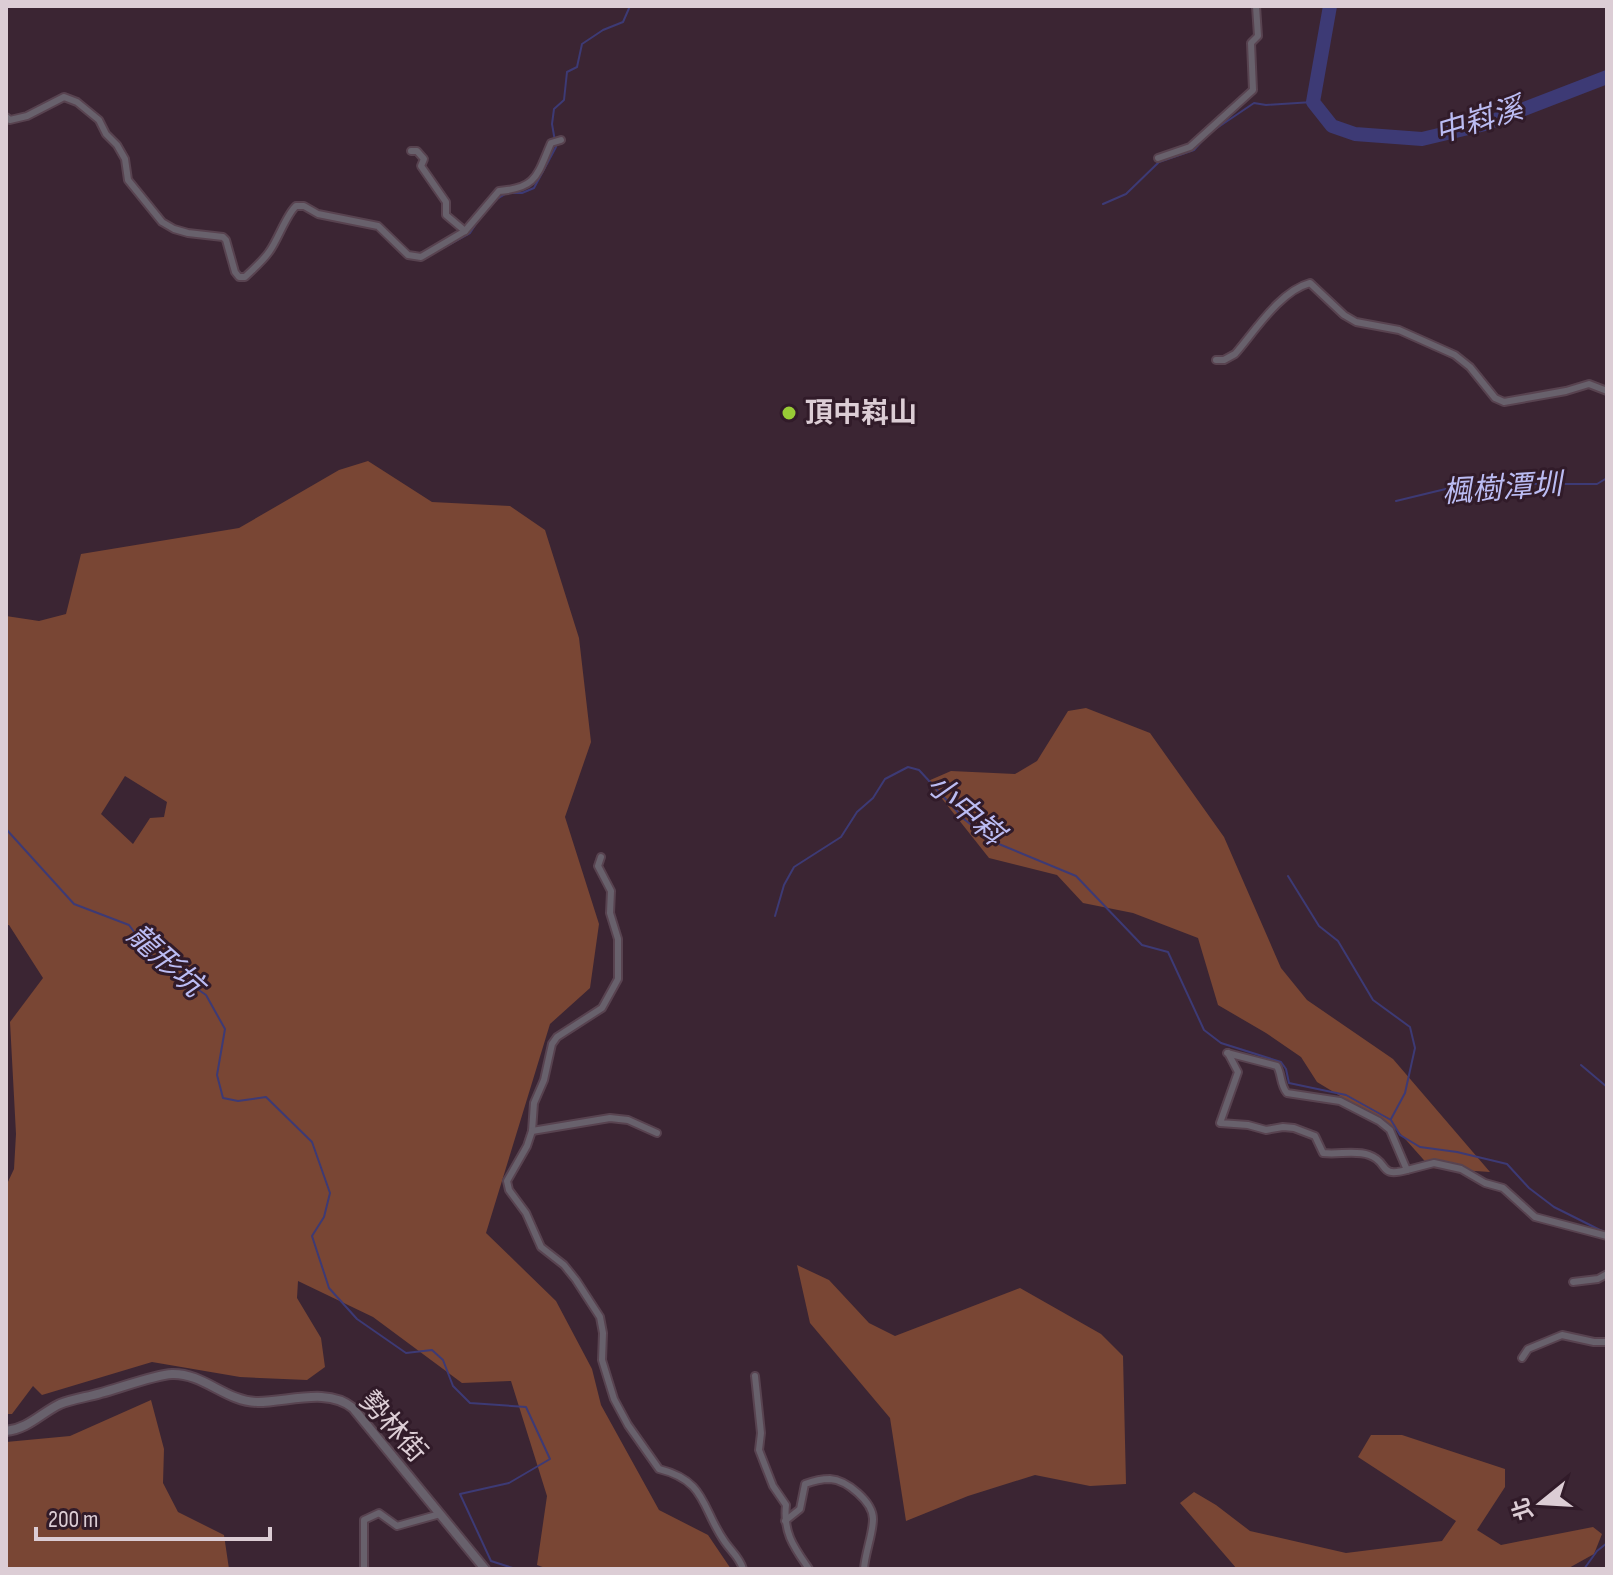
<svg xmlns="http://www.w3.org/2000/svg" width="1613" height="1575" viewBox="0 0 1613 1575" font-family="'Sofia Sans Condensed','Noto Sans TC',sans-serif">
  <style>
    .green { fill: #794634; fill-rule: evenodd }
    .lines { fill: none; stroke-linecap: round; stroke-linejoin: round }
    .stream { stroke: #3d3a75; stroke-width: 2 }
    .river { stroke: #3d3a75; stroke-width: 14 }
    .minor-casing { stroke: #584350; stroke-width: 10 }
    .tertiary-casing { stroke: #584350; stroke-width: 12 }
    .minor { stroke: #68616c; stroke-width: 6 }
    .tertiary { stroke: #68616c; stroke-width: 8 }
    .poi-dot { fill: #98cb36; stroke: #311b29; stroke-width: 3 }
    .labels { text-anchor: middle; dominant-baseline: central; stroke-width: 6; stroke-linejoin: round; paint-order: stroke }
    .poi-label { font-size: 28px; font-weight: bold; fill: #dccdd5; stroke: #311b29; text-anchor: start }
    .street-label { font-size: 28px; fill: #dccdd5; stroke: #311b29 }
    .water-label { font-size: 30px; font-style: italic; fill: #bbbcf3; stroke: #311b29 }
  </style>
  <rect width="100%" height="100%" fill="#3b2533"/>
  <g class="green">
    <path d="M368,461l64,41 78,4 35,24 34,108 12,104 -26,75 34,107 -9,64 -40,36 -64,209 70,68 36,68 9,36 58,105 49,25 23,34h-183l-11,-4 10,-69 -36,-115 -49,2 -89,-66 -75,-36 -1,17 24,40 4,29 -18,13 -67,-3 -88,-15 -110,33 -9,-9 -21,28h-6v-228l8,-17 2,-35 -6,-112 33,-44 -34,-53h-3v-309l33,5 27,-7 15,-60 158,-26 100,-58zM125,776l42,26 -3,15 -14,1 -17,26 -32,-30z"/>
    <polygon points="1086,708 1150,733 1224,837 1281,968 1307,1000 1393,1059 1490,1172 1431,1168 1398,1131 1317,1082 1301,1057 1266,1033 1218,1005 1198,938 1133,913 1083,903 1057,875 989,858 928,781 951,771 1015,774 1037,761 1068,711"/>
    <polygon points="797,1265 829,1280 869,1323 895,1336 1020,1288 1101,1334 1123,1356 1126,1484 1090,1486 1035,1475 968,1496 906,1521 890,1418 810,1323"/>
    <polygon points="151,1400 164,1449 163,1483 178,1512 224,1535 229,1569 6,1569 6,1442 70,1436"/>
    <polygon points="1371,1435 1402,1435 1505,1469 1505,1487 1477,1530 1501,1545 1593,1527 1602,1534 1594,1554 1567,1569 1237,1569 1180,1503 1194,1492 1216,1505 1250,1531 1346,1553 1442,1541 1456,1521 1358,1457"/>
  </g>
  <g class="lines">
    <g class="stream">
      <polyline points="1103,204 1126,194 1159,162 1194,150 1208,134 1254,103 1266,105 1313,102"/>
      <polyline points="483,214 497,199 507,193 522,193 534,188 556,147 552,124 554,109 564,100 567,72 577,67 582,44 603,30 623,22 630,6"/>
      <polyline points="441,249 470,233 479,219"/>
      <polyline points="1396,501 1458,486 1503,484 1597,484 1607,478"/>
      <polyline points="6,829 74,904 129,925 154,959 206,995 225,1029 217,1075 223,1098 238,1101 266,1097 312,1142 330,1193 324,1217 312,1236 329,1288 357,1319 406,1353 432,1350 443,1360 453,1386 470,1403 526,1407 550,1459 509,1483 460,1494 491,1561 516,1569"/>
      <polyline points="1288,876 1319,926 1338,941 1373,1000 1410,1027 1415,1048 1405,1093 1391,1119"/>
      <polyline points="775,916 784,885 794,867 841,837 857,812 873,798 885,779 908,767 919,770 965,820 994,842 1076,876 1142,945 1168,952 1204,1030 1221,1043 1281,1062 1286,1069 1289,1083 1346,1095 1391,1120 1400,1135 1420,1147 1457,1152 1507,1164 1529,1188 1554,1207 1606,1233"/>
      <polyline points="1581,1065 1607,1087"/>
      <polyline points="1584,1569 1597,1551 1607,1543"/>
    </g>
    <polyline class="river" points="1330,6 1313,102 1332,126 1355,134 1422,139 1485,124 1607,77"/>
    <defs>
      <g id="minor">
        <path d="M6,117l4,3 17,-4 37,-19 13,5 22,18 7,14 11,11 8,14 3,21 34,42 12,7 14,4 35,4 3,3 9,32 4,5h6c8,-8 17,-15 24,-25 9,-12 17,-37 27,-46h8l14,8 60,12 30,29 13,2 44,-26 34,-40c38,-3 38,-16 52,-48l10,-3"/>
        <polyline points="411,151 417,151 424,159 421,166 446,202 446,215 465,231"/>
        <polyline points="1158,158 1190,147 1253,90 1251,43 1258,36 1256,6"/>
        <path d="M1216,360h8l11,-6c20,-23 45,-63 75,-71l34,32 12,7 43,8 56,25 15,12 25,31 9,4 62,-11 23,-7 18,7"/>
        <path d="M601,857l-3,9 13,25 -1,22 8,26v40l-16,29 -45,29 -5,7 -8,36 -10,23 -2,28 -5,15 -20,35 2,9 17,23 15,34 23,18 12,15 24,37 3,16 -1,27 12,39 14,26 31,44c48,12 42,39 66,73 7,10 15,16 18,27"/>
        <path d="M1227,1053l50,13c5,9 3,19 10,27l53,8 39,20 11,9 17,40 27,-7 27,6 24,14 18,5 32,29 72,19"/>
        <path d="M1228,1053l10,19 -18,51 28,2 18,5 17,-3 11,1 21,8 8,17c15,2 32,-3 46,2 21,7 8,23 38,15"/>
        <polyline points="532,1131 610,1118 628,1120 657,1133"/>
        <polyline points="1573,1282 1598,1279 1607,1274"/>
        <polyline points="1522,1358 1528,1349 1562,1335 1594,1342 1607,1342"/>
        <path d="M755,1376l6,57 -2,17 14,36 13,19c-3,28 8,42 23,64"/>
        <path d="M785,1521l15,-12 5,-25c8,-3 17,-5 25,-5 17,1 43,23 43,40 0,15 -8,34 -9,50"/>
        <polyline points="364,1569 364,1520 379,1513 397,1526 440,1514"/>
      </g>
      <path id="tertiary" d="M6,1431c22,-2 35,-18 54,-27 12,-5 28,-7 41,-11 19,-5 53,-18 71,-19 32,-1 54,28 86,28 30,0 70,-15 95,6l132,161"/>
    </defs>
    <use href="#minor" class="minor-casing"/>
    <use href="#tertiary" class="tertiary-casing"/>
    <use href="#minor" class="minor"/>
    <use href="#tertiary" class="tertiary"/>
  </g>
  <circle class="poi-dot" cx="789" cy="413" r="8"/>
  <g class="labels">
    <g class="poi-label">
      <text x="805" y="413">頂中嵙山</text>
    </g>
    <g class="street-label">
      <text transform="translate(393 1427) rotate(48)">勢林街</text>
    </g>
    <g class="water-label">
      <text transform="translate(1479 121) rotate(-17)">中嵙溪</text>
      <text transform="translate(1502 489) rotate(-4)">楓樹潭圳</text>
      <text transform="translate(965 810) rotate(41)">小中嵙</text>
      <text transform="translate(165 961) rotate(42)">龍形坑</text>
    </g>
  </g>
  <rect width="1613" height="1575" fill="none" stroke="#dccdd5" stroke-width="16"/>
  <g transform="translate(1541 1503) rotate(252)" stroke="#311b29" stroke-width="6" paint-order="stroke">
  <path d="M0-6L14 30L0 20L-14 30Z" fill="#dccdd5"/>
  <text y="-12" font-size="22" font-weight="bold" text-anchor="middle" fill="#dccdd5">北</text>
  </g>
  <path d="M36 1527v12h234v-12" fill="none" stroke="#dccdd5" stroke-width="4"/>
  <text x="48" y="1527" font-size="24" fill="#dccdd5" stroke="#311b29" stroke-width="6" paint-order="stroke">200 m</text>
</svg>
